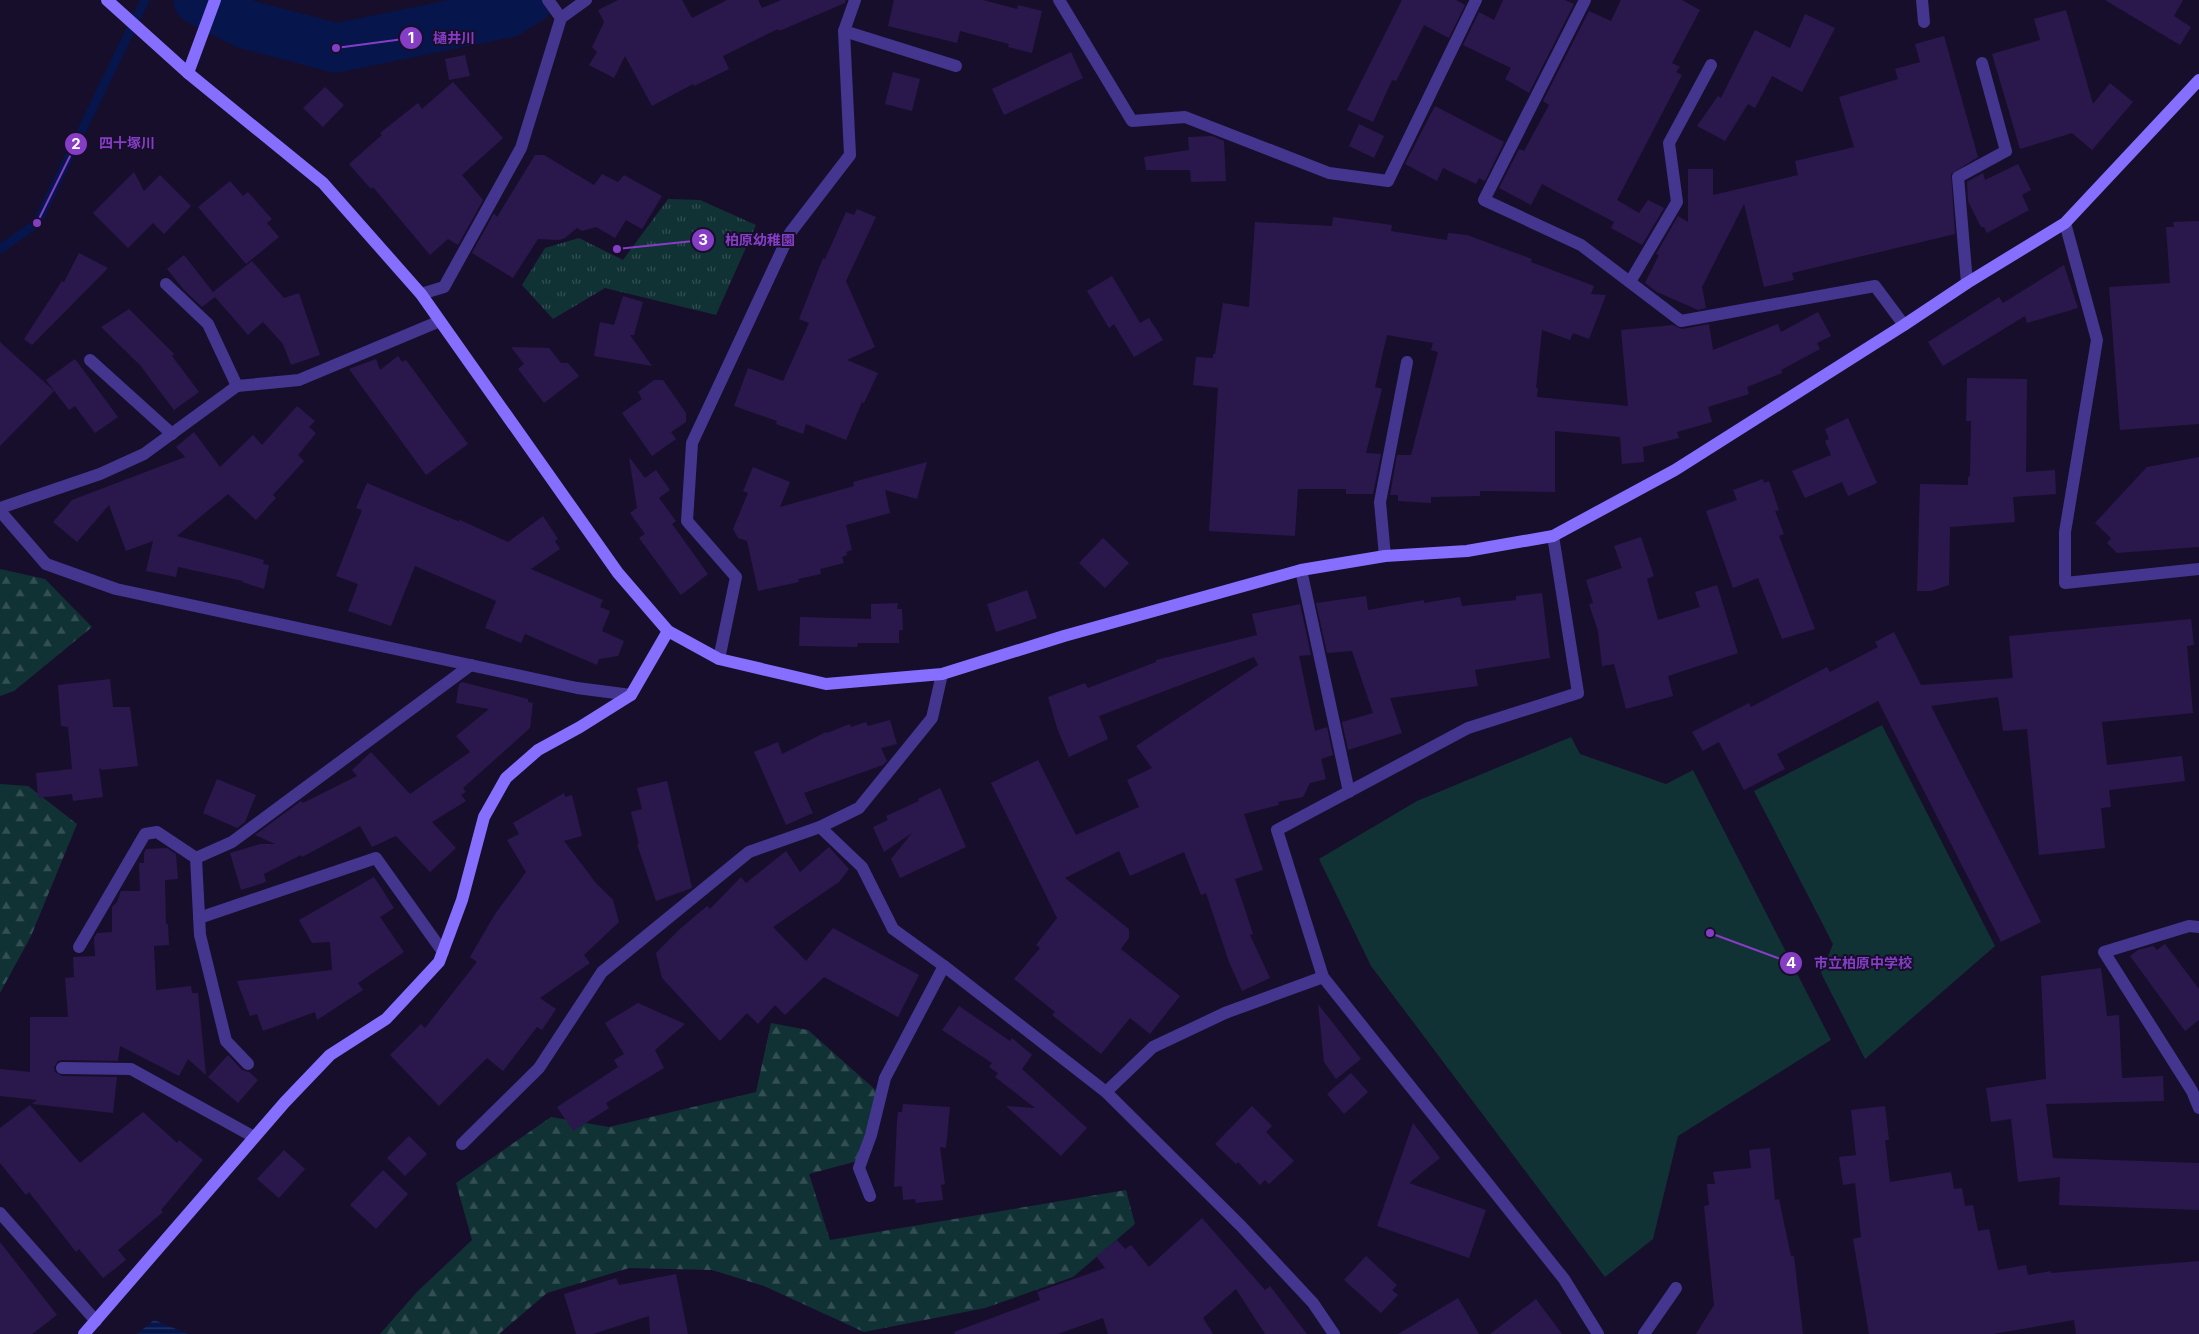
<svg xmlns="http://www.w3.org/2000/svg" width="2199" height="1334" viewBox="0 0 2199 1334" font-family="Inter,'Noto Sans JP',sans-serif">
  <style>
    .grass { fill: url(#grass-tufts) }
    .forest { fill: url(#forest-firs) }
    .pitch { fill: #113235 }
    .water { fill: url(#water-rules) }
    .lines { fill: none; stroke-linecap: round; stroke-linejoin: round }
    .stream { stroke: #06164c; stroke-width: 9 }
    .river { stroke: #06164c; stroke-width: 49 }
    .building { fill: #2a184d }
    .street { stroke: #44358e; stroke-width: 12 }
    .secondary { stroke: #866fff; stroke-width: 12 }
    .leader { fill: none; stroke: #853dc5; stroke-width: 2 }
    .callout-dot { fill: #853dc5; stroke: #170e2b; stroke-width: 2 }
    .mark-label { font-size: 15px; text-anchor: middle; font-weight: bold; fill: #fff }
    .callout-label { font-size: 14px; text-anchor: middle; font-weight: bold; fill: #853dc5; stroke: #170e2b; stroke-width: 4; stroke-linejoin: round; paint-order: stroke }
  </style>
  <defs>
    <pattern id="grass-tufts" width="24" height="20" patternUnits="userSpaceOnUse" patternTransform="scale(1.25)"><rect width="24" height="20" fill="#113235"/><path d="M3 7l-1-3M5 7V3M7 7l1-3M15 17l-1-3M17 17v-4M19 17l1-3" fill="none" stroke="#334f53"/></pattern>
    <pattern id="forest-firs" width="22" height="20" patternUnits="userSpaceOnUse" patternTransform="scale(1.25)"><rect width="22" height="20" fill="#113235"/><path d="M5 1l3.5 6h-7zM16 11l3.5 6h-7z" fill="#334f53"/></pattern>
    <pattern id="water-rules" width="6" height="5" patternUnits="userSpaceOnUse" patternTransform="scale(1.25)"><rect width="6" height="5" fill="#06164c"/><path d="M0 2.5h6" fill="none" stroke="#2a3767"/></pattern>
  </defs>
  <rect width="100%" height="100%" fill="#170e2b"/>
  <polygon class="grass" points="668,199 700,200 756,225 716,315 605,288 553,319 522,285 545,248 579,238 623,260"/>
  <g class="forest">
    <polygon points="0,569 45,579 92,627 14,691 0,696"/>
    <polygon points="0,784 28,786 77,824 31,936 0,993"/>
    <polygon points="771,1023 808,1030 879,1093 857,1161 809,1174 830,1240 1126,1190 1135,1224 1073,1277 985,1308 864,1332 764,1286 712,1270 629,1268 547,1293 499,1334 380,1334 417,1292 472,1240 456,1183 551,1117 609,1127 756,1092"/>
  </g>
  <g class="pitch">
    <polygon points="1882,725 1995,946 1865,1059 1821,973 1833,944 1754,791"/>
    <polygon points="1571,737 1580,754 1666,784 1693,770 1831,1040 1678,1136 1653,1239 1605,1277 1371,966 1319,859 1417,801"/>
  </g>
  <polygon class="water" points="154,1320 188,1334 137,1334"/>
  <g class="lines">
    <polyline class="stream" points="0,249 37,223 145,0"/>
    <polyline class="river" points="198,0 245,24 336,48 508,13 529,0"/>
  </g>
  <g class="building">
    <polygon points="618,0 682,0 692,18 727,0 758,0 762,8 781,0 846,0 845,3 779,31 778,29 723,56 729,69 694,86 693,84 652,106 625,56 614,78 589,65 597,52 592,47 604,22 598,10"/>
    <polygon points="894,0 983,0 1017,9 1018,5 1042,11 1032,53 1008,47 1009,44 960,31 957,43 888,26"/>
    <polygon points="1402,0 1456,0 1465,5 1449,38 1424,25 1396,81 1392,80 1373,122 1347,110"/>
    <polygon points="1503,0 1565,0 1574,4 1529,93 1505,79 1511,68 1463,45 1479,12 1494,20"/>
    <polygon points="1621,0 1682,0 1700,10 1672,63 1680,67 1676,72 1682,75 1617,200 1639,213 1648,200 1664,208 1642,245 1611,228 1614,222 1542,184 1531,205 1499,188 1519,149 1524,151 1549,105 1543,101 1589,11 1611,21"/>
    <polygon points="2105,0 2183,0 2174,16 2191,27 2180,45"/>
    <polygon points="2066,10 2093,104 2110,83 2133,102 2092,150 2072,133 2020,149 1992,54 2040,40 2034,19"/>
    <polygon points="1805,14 1835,28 1802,92 1772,76 1755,108 1748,104 1725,141 1697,126 1718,96 1721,98 1755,30 1790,48"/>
    <polygon points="1944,36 1978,157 1951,174 1955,234 1792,273 1794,280 1764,287 1744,204 1702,287 1706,308 1698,310 1657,292 1645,283 1659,255 1656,254 1678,216 1688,222 1688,169 1713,169 1713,195 1798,175 1795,161 1854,147 1839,97 1898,79 1895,69 1920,62 1915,44"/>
    <polygon points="1071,52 1083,78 1004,115 992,89"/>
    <polygon points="465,55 470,76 449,80 445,59"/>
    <polygon points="893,72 920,79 912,111 885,104"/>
    <polygon points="453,82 503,138 462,175 483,200 458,245 448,239 430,255 373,187 371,189 349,164 382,135 380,133 418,103 422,109"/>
    <polygon points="325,87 344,105 323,127 303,108"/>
    <polygon points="1435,106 1504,142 1485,181 1479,178 1476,184 1443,168 1437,181 1405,164"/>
    <polygon points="1359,124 1384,136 1374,158 1349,146"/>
    <polygon points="1212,136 1224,141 1226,181 1191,182 1190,170 1146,170 1144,157 1189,150 1188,137"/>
    <polygon points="535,155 544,155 594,185 602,174 618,182 624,175 662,196 642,229 626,220 615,238 596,227 582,231 577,228 565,238 559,240 538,239 513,278 472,253 494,213 497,217"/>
    <polygon points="2018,164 2031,190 2022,195 2029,210 1987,233 1984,227 1981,227 1968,201 1967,182 1983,173 1985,180"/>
    <polygon points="134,172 144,191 160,175 191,206 164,234 153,223 128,248 93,213"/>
    <polygon points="230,181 243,196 248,192 272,219 267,223 279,237 246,264 198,207"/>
    <polygon points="857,209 876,217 846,281 875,347 847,360 878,373 864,403 862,402 846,440 806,424 803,434 776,424 777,421 734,406 748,368 783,381 809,323 799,319 823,258 825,259 846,212 854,215"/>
    <polygon points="1333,217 1392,225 1391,231 1433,238 1447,240 1448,233 1467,235 1532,259 1531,262 1594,286 1591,294 1606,295 1589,339 1573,333 1570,340 1542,330 1536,388 1538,388 1537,397 1628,406 1621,330 1673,325 1682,329 1709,324 1713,350 1778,324 1781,332 1818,312 1831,336 1817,343 1820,349 1781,370 1782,373 1747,387 1749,394 1708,407 1712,422 1677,432 1679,438 1643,447 1644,462 1622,464 1620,437 1555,431 1555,492 1480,491 1480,496 1431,497 1431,503 1398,501 1398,495 1390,495 1397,455 1411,455 1438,352 1431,350 1433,343 1387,335 1375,387 1382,389 1366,453 1381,454 1373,494 1346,494 1346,489 1298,489 1295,536 1209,531 1218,388 1193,385 1196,357 1213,358 1213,354 1215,354 1223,303 1249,307 1255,222 1332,226"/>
    <polygon points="2199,221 2199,424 2120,430 2109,287 2170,283 2166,227 2174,227 2173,222"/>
    <polygon points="79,253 108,268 32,345 24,339 62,281 64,282"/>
    <polygon points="184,255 213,292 252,261 284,298 299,293 320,355 291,365 283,344 263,322 248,335 215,297 202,307 185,291 167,269"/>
    <polygon points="2064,265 2078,308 2027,323 2025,316 1943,366 1928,342 1999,297 2003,303"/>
    <polygon points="1112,276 1140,323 1149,318 1163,340 1134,357 1114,324 1109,328 1087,291"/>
    <polygon points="623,296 643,302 634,335 630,335 652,366 594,356 600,322 614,325"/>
    <polygon points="129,309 174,354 172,356 199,392 174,410 140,365 101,327"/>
    <polygon points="0,342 54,391 0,446"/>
    <polygon points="511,347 549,348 561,363 568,363 579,376 544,403 518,369 524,364"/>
    <polygon points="398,356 402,362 406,360 468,444 426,475 349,369 376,359 380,370"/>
    <polygon points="75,359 118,417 95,433 75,406 69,410 46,380"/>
    <polygon points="1967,378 2027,379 2026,472 2055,470 2056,494 2013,497 2015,522 1950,527 1949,585 1931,591 1917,591 1920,484 1968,485 1968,477 1970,476 1971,421 1966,421"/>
    <polygon points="654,380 663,380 686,413 686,422 671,432 676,439 652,456 622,413 642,399 638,392"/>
    <polygon points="297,406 315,421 309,427 316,433 298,455 304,461 273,495 276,498 256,520 228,494 177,536 264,560 263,564 269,565 264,589 242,582 243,581 178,567 176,577 146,571 153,541 126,551 109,505 77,542 53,522 72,500 185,457 176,447 194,432 220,467 253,435 262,445"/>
    <polygon points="1848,418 1877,483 1848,496 1842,482 1805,498 1792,471 1831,455 1825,441 1829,439 1825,429"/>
    <polygon points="629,457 645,478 656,470 670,490 659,498 676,521 672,524 708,574 681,595 639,538 645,534 630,513 637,508"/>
    <polygon points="2199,457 2199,547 2117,553 2107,543 2111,538 2095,523 2147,467"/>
    <polygon points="927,462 917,499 885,490 890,513 846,525 852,550 846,552 847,555 842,557 844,563 820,569 821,574 798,579 799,582 758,591 747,541 738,538 733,529 748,493 743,491 753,467 790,482 780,507 854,486 853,482"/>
    <polygon points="1763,479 1764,483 1769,481 1779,510 1775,511 1784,534 1779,536 1815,629 1782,639 1758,578 1733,588 1706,511 1737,500 1733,490"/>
    <polygon points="367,483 460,522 458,519 508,542 543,516 558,539 555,541 560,549 531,569 603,600 600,607 610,611 602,631 624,641 618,656 599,659 597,665 525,634 521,643 485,628 496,601 415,566 391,626 348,611 358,584 336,576 362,510 356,508"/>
    <polygon points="1641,537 1654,576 1647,579 1658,620 1700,607 1695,592 1717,585 1738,653 1668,676 1673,696 1626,709 1614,664 1602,666 1598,631 1589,604 1593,603 1586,580 1622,568 1614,546"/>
    <polygon points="1103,538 1129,563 1105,588 1079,563"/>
    <polygon points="1027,590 1037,618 996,632 987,604"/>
    <polygon points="1542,593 1550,658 1475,670 1478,686 1390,698 1402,733 1348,750 1342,722 1373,713 1352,651 1327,653 1316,603 1366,596 1368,610 1424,600 1424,603 1460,597 1462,606 1516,600 1516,596"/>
    <polygon points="898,603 897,609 902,609 903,630 899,630 899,643 858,643 857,647 799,646 800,617 871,619 871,604"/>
    <polygon points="1300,604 1311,655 1299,656 1315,731 1327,727 1333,755 1321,759 1326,779 1310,783 1303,797 1278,802 1279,805 1244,814 1263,870 1235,879 1253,934 1250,935 1270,978 1242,991 1229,962 1206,893 1201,895 1184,852 1130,876 1119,851 1065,878 1129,929 1129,938 1121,949 1180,996 1150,1034 1130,1018 1101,1054 1052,1015 1055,1012 1014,979 1040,948 1036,945 1057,918 991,783 1038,760 1076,835 1139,807 1127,780 1152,768 1136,746 1258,665 1254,657 1099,716 1108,739 1069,757 1057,728 1048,697 1085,683 1088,688 1156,662 1156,660 1257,635 1252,614"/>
    <polygon points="2191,619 2194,645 2187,646 2193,713 2102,722 2107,765 2182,756 2185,781 2109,790 2111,807 2101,808 2105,848 2039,855 2027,729 2003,731 1998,697 1931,706 2041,922 2001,942 1878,701 1777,754 1785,769 1744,790 1719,742 1703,751 1692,732 1749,703 1751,707 1827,667 1830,672 1878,647 1875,642 1894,632 1921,685 2013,678 2009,636"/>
    <polygon points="110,679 113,707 130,707 138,766 102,770 99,768 103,797 73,801 72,794 38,798 36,773 72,769 68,727 61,726 58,685"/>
    <polygon points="462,682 528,699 528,702 533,703 530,728 463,788 466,792 461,795 466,801 432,822 456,848 430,872 396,836 372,847 360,826 302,857 301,855 264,874 266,882 241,890 230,853 260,844 275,844 255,835 301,801 303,803 357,776 352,770 371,752 410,794 470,752 456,736 489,709 456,703 459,684"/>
    <polygon points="890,720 897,744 881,748 887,761 883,765 804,793 813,813 786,825 754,752 778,742 782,754 826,732 827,733 850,724 851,727 866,722 868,726"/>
    <polygon points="217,779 256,795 245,822 237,828 203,813"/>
    <polygon points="667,781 692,888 656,901 637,844 639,844 631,812 642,809 637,788"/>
    <polygon points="940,788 966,847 900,878 891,859 912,833 884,852 873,827 888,820 886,816 919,801 918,799"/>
    <polygon points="564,793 565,797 572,795 582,836 564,841 596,883 613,900 619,922 584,955 590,963 540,998 556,1009 542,1030 537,1027 503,1071 487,1058 439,1106 390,1055 421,1024 425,1028 477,962 470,957 495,914 526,872 507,840 519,834 513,823"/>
    <polygon points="829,847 849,869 839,882 773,927 806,961 833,928 919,975 898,1017 824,977 785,1015 775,1005 758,1024 747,1013 720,1041 662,978 656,953 681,928 707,906 710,909 741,877 746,883 786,851 800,872"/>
    <polygon points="167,848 176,854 178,879 165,880 166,924 168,924 169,945 154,946 156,990 191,986 192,993 198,993 206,1075 188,1059 179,1076 120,1046 118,1061 62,1060 58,1061 54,1067 55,1072 62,1076 117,1077 113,1113 32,1104 37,1100 0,1096 0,1069 30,1072 30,1017 68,1017 65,978 74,977 73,957 95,956 94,938 97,933 112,932 112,907 117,902 121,891 140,891 139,863 144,863 144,853 146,849"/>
    <polygon points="374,877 394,908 380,917 404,952 358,983 363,990 317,1020 315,1012 263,1031 257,1014 250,1016 237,981 332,970 330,942 312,943 299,920"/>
    <polygon points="2165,944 2199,989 2199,1020 2185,1031 2130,956 2138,950 2153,946 2157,950"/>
    <polygon points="2101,968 2107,1016 2119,1015 2122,1078 2163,1076 2164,1101 2046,1104 2053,1158 2199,1163 2199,1210 2059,1205 2060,1177 2018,1182 2011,1119 1991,1122 1986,1088 2046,1079 2041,976"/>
    <polygon points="638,1003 685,1024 655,1050 664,1068 606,1103 609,1108 573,1131 557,1107 618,1067 614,1060 624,1054 605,1023"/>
    <polygon points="1318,1004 1361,1059 1336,1079 1324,1062"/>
    <polygon points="959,1006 1010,1041 1012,1038 1032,1055 1022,1069 1087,1128 1061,1156 1006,1106 1035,1108 995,1077 998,1073 989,1067 992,1063 942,1030"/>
    <polygon points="228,1055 242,1070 249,1072 258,1080 238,1103 208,1077"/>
    <polygon points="1351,1073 1368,1092 1344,1114 1327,1094"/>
    <polygon points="903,1104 950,1107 946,1148 940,1147 945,1184 941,1185 943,1200 916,1203 915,1199 903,1200 902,1186 894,1187 897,1121 898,1112 902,1112"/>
    <polygon points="30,1105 80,1163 143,1112 177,1143 179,1140 203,1160 161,1210 163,1212 118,1250 126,1260 103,1278 79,1249 76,1252 29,1192 26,1195 0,1163 0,1128"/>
    <polygon points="1252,1106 1272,1126 1266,1132 1294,1161 1269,1184 1265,1180 1260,1185 1238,1162 1236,1164 1215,1144"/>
    <polygon points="1885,1106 1889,1140 1885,1140 1890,1182 1951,1172 1954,1189 1962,1188 1965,1206 1973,1205 1978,1231 1989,1229 1998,1270 2026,1265 2028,1275 2051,1271 2051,1273 2199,1261 2199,1334 2076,1334 2074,1320 1993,1334 1869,1334 1853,1239 1861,1237 1855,1183 1843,1185 1839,1157 1856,1155 1851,1110"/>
    <polygon points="1413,1123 1440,1158 1409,1183 1486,1210 1469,1258 1377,1226"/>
    <polygon points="409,1136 427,1154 405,1176 387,1158"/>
    <polygon points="1770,1148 1775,1200 1779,1199 1791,1256 1794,1256 1803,1334 1696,1334 1714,1305 1704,1206 1709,1205 1707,1184 1715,1184 1713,1172 1751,1168 1749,1150"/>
    <polygon points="284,1150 305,1169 279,1198 257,1179"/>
    <polygon points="383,1170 408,1194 376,1229 350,1205"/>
    <polygon points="1202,1218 1265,1290 1270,1286 1307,1334 1265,1334 1236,1289 1203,1318 1213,1334 1108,1334 1103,1318 1058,1334 955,1334 954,1332 1040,1300 1037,1292 1105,1268 1096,1256 1117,1240 1125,1249 1131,1245 1149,1267"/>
    <polygon points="0,1242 57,1315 32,1334 0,1334"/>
    <polygon points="1366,1256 1397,1285 1392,1290 1398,1295 1381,1313 1344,1280"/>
    <polygon points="676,1274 688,1334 650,1334 649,1316 593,1334 576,1334 564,1294 616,1278 619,1285"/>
    <polygon points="1458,1298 1479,1334 1398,1334"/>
    <polygon points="1536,1299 1562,1334 1490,1334"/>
  </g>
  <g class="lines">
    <g class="street">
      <polyline points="548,0 561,18"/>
      <polyline points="1059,0 1132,121 1185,117 1329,173 1388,181 1476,0"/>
      <polyline points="1585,0 1484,200 1581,245 1681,321 1875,286 1904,325"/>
      <polyline points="1922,0 1924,22"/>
      <polyline points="844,31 956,66"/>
      <polyline points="2065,223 2097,340 2065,532 2065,583 2199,569"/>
      <polyline points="1630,282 1677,202 1669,143 1711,65"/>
      <polyline points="1967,283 1958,177 2006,151 1982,63"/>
      <polyline points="166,284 208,324 237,386"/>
      <polyline points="421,294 444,287 521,148 561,18 586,0"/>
      <polyline points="90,360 172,434"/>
      <polyline points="0,508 100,474 144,454 237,386 299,380 440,321"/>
      <polyline points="0,511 46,564 116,589 577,688 631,695"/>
      <polyline points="1553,536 1578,693 1468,728 1277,830 1323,977 1564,1279 1598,1334"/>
      <polyline points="1385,556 1380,502 1407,362"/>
      <polyline points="1301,570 1349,792"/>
      <polyline points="719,659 736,577 687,521 692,443 790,233 850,155 844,31 855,0"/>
      <polyline points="820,827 862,867 893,929 944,966 1106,1092"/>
      <polyline points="199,918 376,858 443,952"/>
      <polyline points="2199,927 2189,926 2104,952 2192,1091 2199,1108"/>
      <polyline points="79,947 145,834 157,832 196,858"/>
      <polyline points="1323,977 1225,1013 1153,1047 1106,1092 1241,1226 1313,1303 1334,1334"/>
      <polyline points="248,1064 226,1041 200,935 196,858 232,842 471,665"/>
      <polyline points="62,1068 131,1069 254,1137"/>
      <polyline points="462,1144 539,1068 602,972 749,852 820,827 859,808 932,718 942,674"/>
      <polyline points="870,1196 859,1168 871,1135 885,1078 944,966"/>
      <polyline points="0,1213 96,1321"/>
      <polyline points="1644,1334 1676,1288"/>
    </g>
    <g class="secondary">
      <polyline points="107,0 188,73 323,183 421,294 618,573 668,631 719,659 826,684 942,674 1064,636 1301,570 1385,556 1467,551 1553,536 1675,470 1904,325 1967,283 2065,223 2199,80"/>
      <polyline points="188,73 215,0"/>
      <polyline points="84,1334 285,1102 330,1055 386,1019 439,962 462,900 484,817 506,778 538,750 580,727 631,695 668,631"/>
    </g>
  </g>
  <path class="leader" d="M336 48L411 38M37 223L76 144M617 249L703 240M1710 933L1791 963"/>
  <g class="callout-dot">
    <circle cx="336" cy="48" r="5"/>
    <circle cx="37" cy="223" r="5"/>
    <circle cx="617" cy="249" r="5"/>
    <circle cx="1710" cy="933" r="5"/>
    <circle cx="411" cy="38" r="12"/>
    <circle cx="76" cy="144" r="12"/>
    <circle cx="703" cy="240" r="12"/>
    <circle cx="1791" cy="963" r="12"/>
  </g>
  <g class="mark-label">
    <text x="411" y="43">1</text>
    <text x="76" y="149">2</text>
    <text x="703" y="245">3</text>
    <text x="1791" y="968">4</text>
  </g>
  <g class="callout-label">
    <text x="454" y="43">樋井川</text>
    <text x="127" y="148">四十塚川</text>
    <text x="760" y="245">柏原幼稚園</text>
    <text x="1863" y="968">市立柏原中学校</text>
  </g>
</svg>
